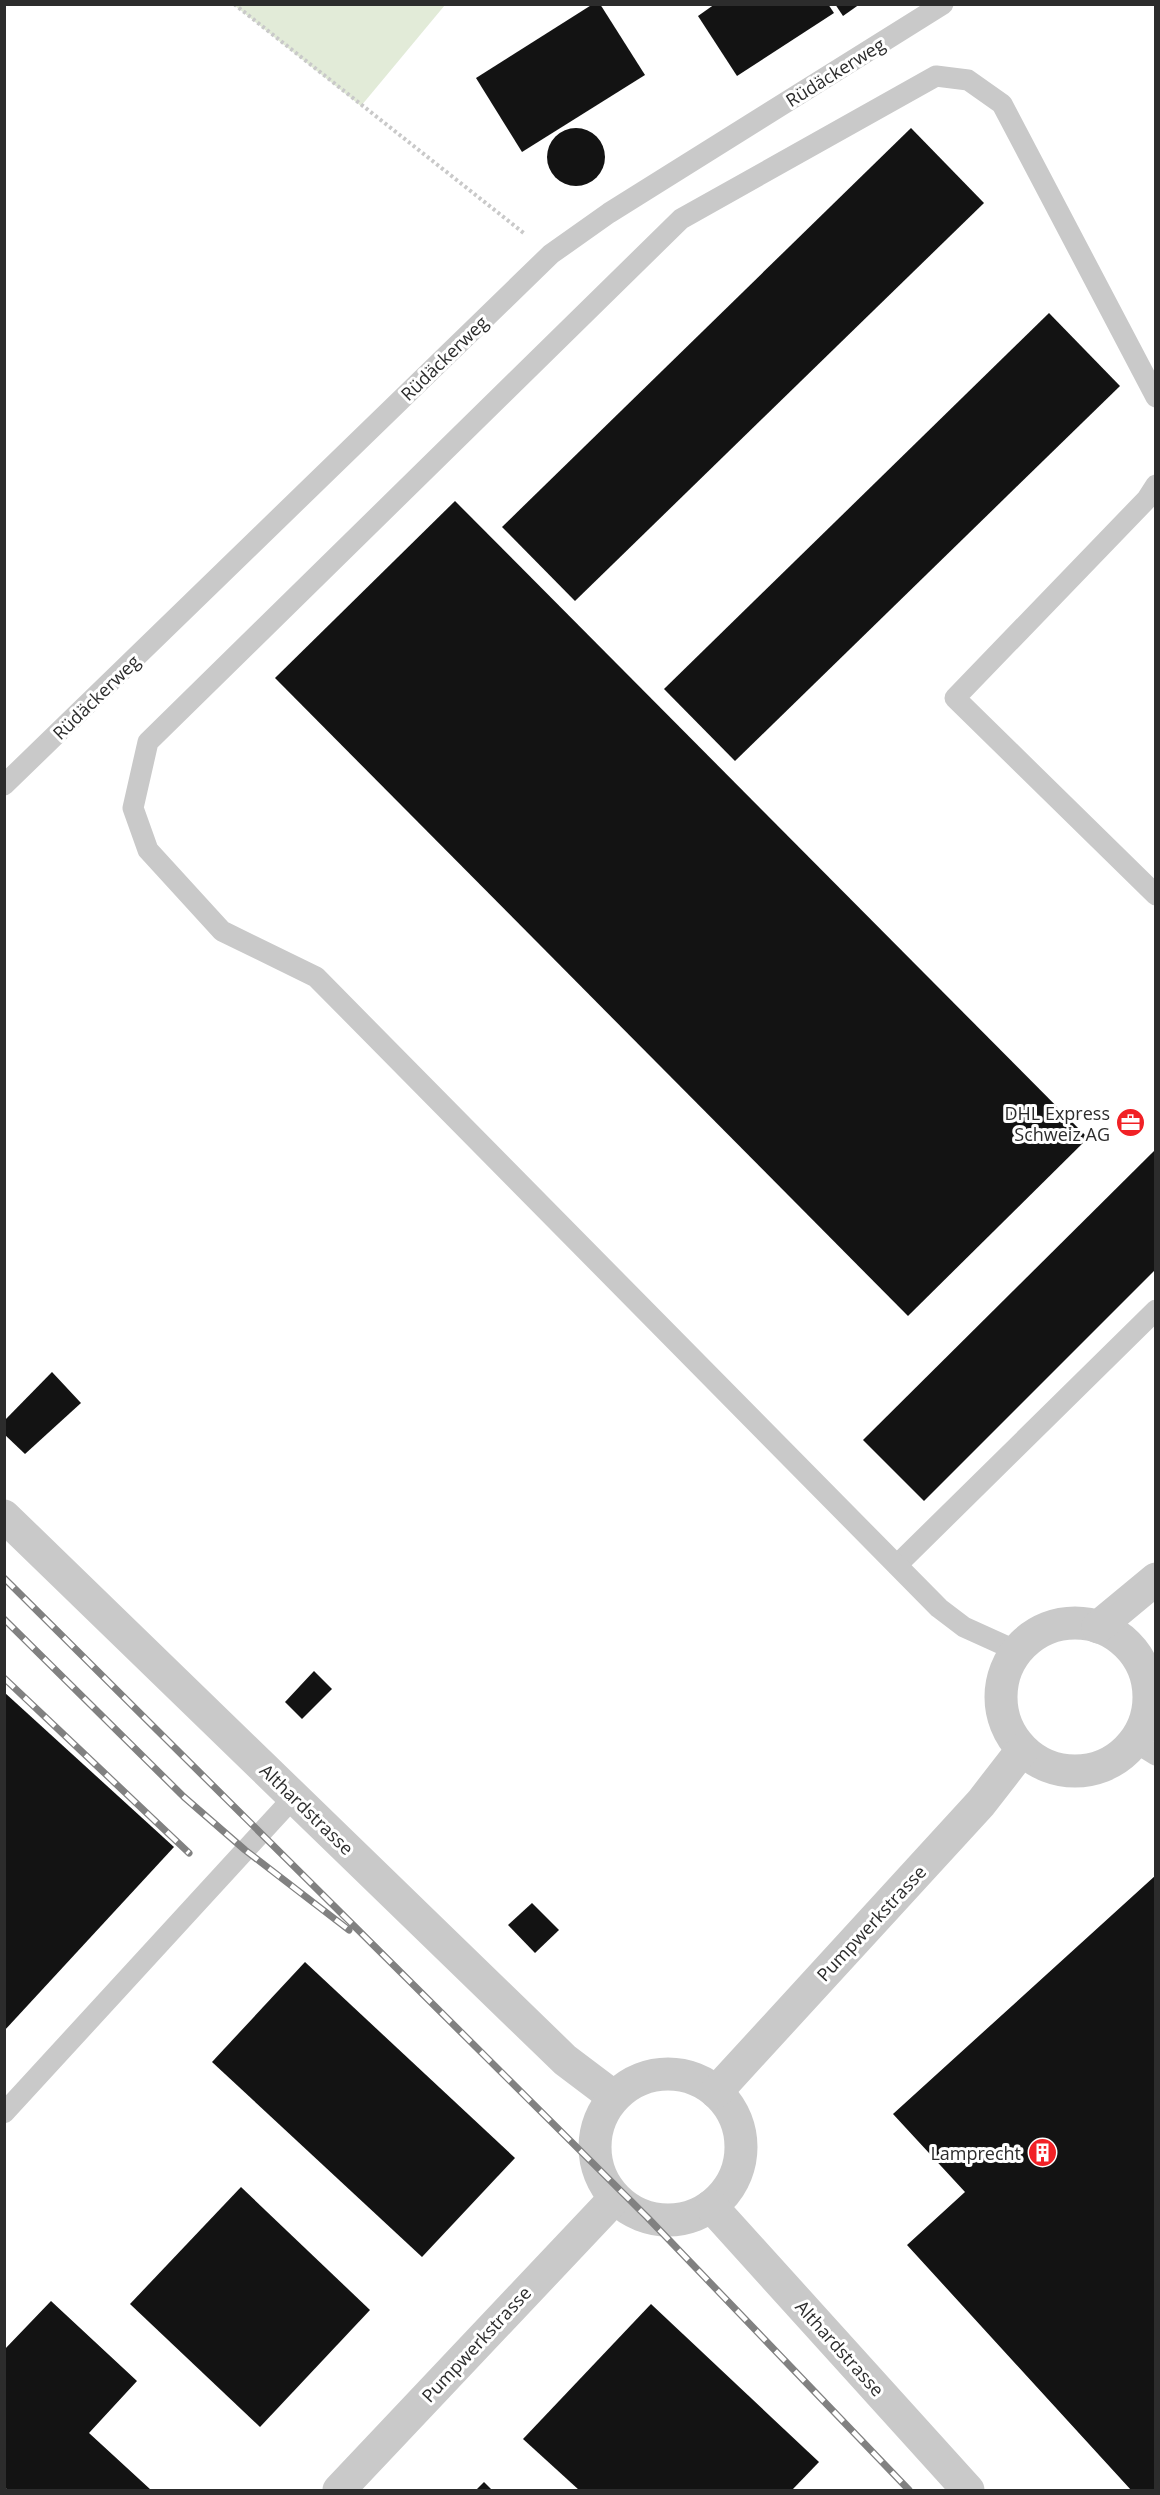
<svg xmlns="http://www.w3.org/2000/svg" width="1160" height="2495" viewBox="0 0 1160 2495" font-family="'Open Sans',sans-serif">
  <style>
    .green { fill: #e2ebd8 }
    .building { fill: #131313 }
    .lines { fill: none; stroke-linecap: round; stroke-linejoin: round }
    .path { stroke: #c9c9c9; stroke-width: 4; stroke-dasharray: 3 3; stroke-linecap: butt }
    .lane { stroke: #c9c9c9; stroke-width: 21 }
    .street { stroke: #c9c9c9; stroke-width: 33 }
    .rail-casing { stroke: #818181; stroke-width: 7 }
    .rail { stroke: #fff; stroke-width: 4.5; stroke-dasharray: 14; stroke-linecap: butt }
    .labels { text-anchor: middle; dominant-baseline: central; stroke-width: 6; stroke-linejoin: round; paint-order: stroke }
    .street-label { font-size: 18px; fill: #2c2c2c; stroke: #fff }
    .poi-label { font-size: 18px; fill: #2c2c2c; stroke: #fff; text-anchor: end }
  </style>
  <rect width="100%" height="100%" fill="#fff"/>
  <polygon class="green" points="234,5 445,5 361,106"/>
  <g class="building">
    <polygon points="593,4 600,4 645,75 522,152 476,78"/>
    <polygon points="715,4 828,4 834,13 737,76 698,16"/>
    <polygon points="835,4 860,4 843,16"/>
    <polygon points="911,128 984,203 575,601 502,527"/>
    <circle cx="576" cy="157" r="29"/>
    <polygon points="1049,313 1120,386 735,761 664,689"/>
    <polygon points="455,501 1088,1138 908,1316 275,678"/>
    <polygon points="1156,1149 1156,1269 924,1501 863,1440"/>
    <polygon points="52,1372 81,1403 25,1454 4,1434 4,1421"/>
    <polygon points="314,1671 332,1689 302,1719 285,1702"/>
    <polygon points="4,1692 174,1847 4,2031"/>
    <polygon points="1156,1875 1156,2490 1131,2490 907,2245 965,2192 893,2114"/>
    <polygon points="532,1903 559,1930 535,1953 508,1925"/>
    <polygon points="305,1962 515,2158 422,2257 212,2062"/>
    <polygon points="241,2187 370,2310 260,2427 130,2304"/>
    <polygon points="51,2301 137,2381 89,2433 151,2490 8,2490 4,2487 4,2350"/>
    <polygon points="651,2304 819,2462 792,2490 579,2490 523,2439"/>
    <polygon points="484,2482 492,2490 476,2490"/>
  </g>
  <g class="lines">
    <polyline class="path" points="234,4 525,234"/>
    <g class="lane">
      <polyline points="1156,485 1147,499 955,698 1156,895"/>
      <polyline points="4,785 551,254 609,213 943,4"/>
      <polyline points="897,1565 1156,1310"/>
      <polyline points="1017,1651 964,1627 939,1608 316,977 222,931 148,850 133,808 148,742 681,219 936,76 968,80 1002,104 1156,397"/>
      <polyline points="1135,1742 1156,1755"/>
      <polyline points="4,2113 294,1797"/>
    </g>
    <g class="street">
      <polyline points="4,1516 565,2060 614,2097"/>
      <circle cx="1075" cy="1697" r="74"/>
      <polyline points="1098,1627 1156,1579"/>
      <circle cx="668" cy="2147" r="73"/>
      <polyline points="716,2092 981,1803 1022,1750"/>
      <polyline points="711,2206 968,2490"/>
      <polyline points="339,2490 615,2198"/>
    </g>
    <defs>
      <g id="rail">
        <polyline points="4,1578 647,2217 909,2490"/>
        <polyline points="4,1619 184,1797 245,1850 349,1930"/>
        <polyline points="4,1678 189,1853"/>
      </g>
    </defs>
    <use href="#rail" class="rail-casing"/>
    <use href="#rail" class="rail"/>
  </g>
  <defs>
    <symbol id="office-disc" viewBox="-11 -11 22 22"><circle r="9.5" fill="#f12126" stroke="#fff"/><path d="M-6-3h4V-5.5h4V-3h4V5H-6ZM-1-4.5V-3h2v-1.5ZM-6 0V1H6V0Z" fill="#fff"/></symbol>
    <symbol id="building-disc" viewBox="-11 -11 22 22"><circle r="9.5" fill="#f12126" stroke="#fff"/><path d="M-4-6H4V6H1V3H-1V6H-4ZM-2.5-4.3h1.7v1.8h-1.7ZM.8-4.3h1.7v1.8H.8ZM-2.5-1h1.7V.8h-1.7ZM.8-1h1.7V.8H.8Z" fill="#fff"/></symbol>
  </defs>
  <g fill-rule="evenodd">
    <use href="#office-disc" x="1114" y="1106" width="33" height="33"/>
    <use href="#building-disc" x="1026" y="2136" width="33" height="33"/>
  </g>
  <g class="labels">
    <g class="street-label">
      <text transform="translate(835 72) rotate(-32)">Rüdäckerweg</text>
      <text transform="translate(444 358) rotate(-44)">Rüdäckerweg</text>
      <text transform="translate(96 697) rotate(-44)">Rüdäckerweg</text>
      <text transform="translate(307 1809) rotate(44)">Althardstrasse</text>
      <text transform="translate(871 1923) rotate(-47)">Pumpwerkstrasse</text>
      <text transform="translate(476 2344) rotate(-47)">Pumpwerkstrasse</text>
      <text transform="translate(840 2348) rotate(48)">Althardstrasse</text>
    </g>
    <g class="poi-label">
      <text x="1110" y="1113">DHL Express<tspan x="1110" dy="21">Schweiz AG</tspan></text>
      <text x="1021" y="2153">Lamprecht</text>
    </g>
  </g>
  <rect width="1160" height="2495" fill="none" stroke="#2c2c2c" stroke-width="12"/>
</svg>
